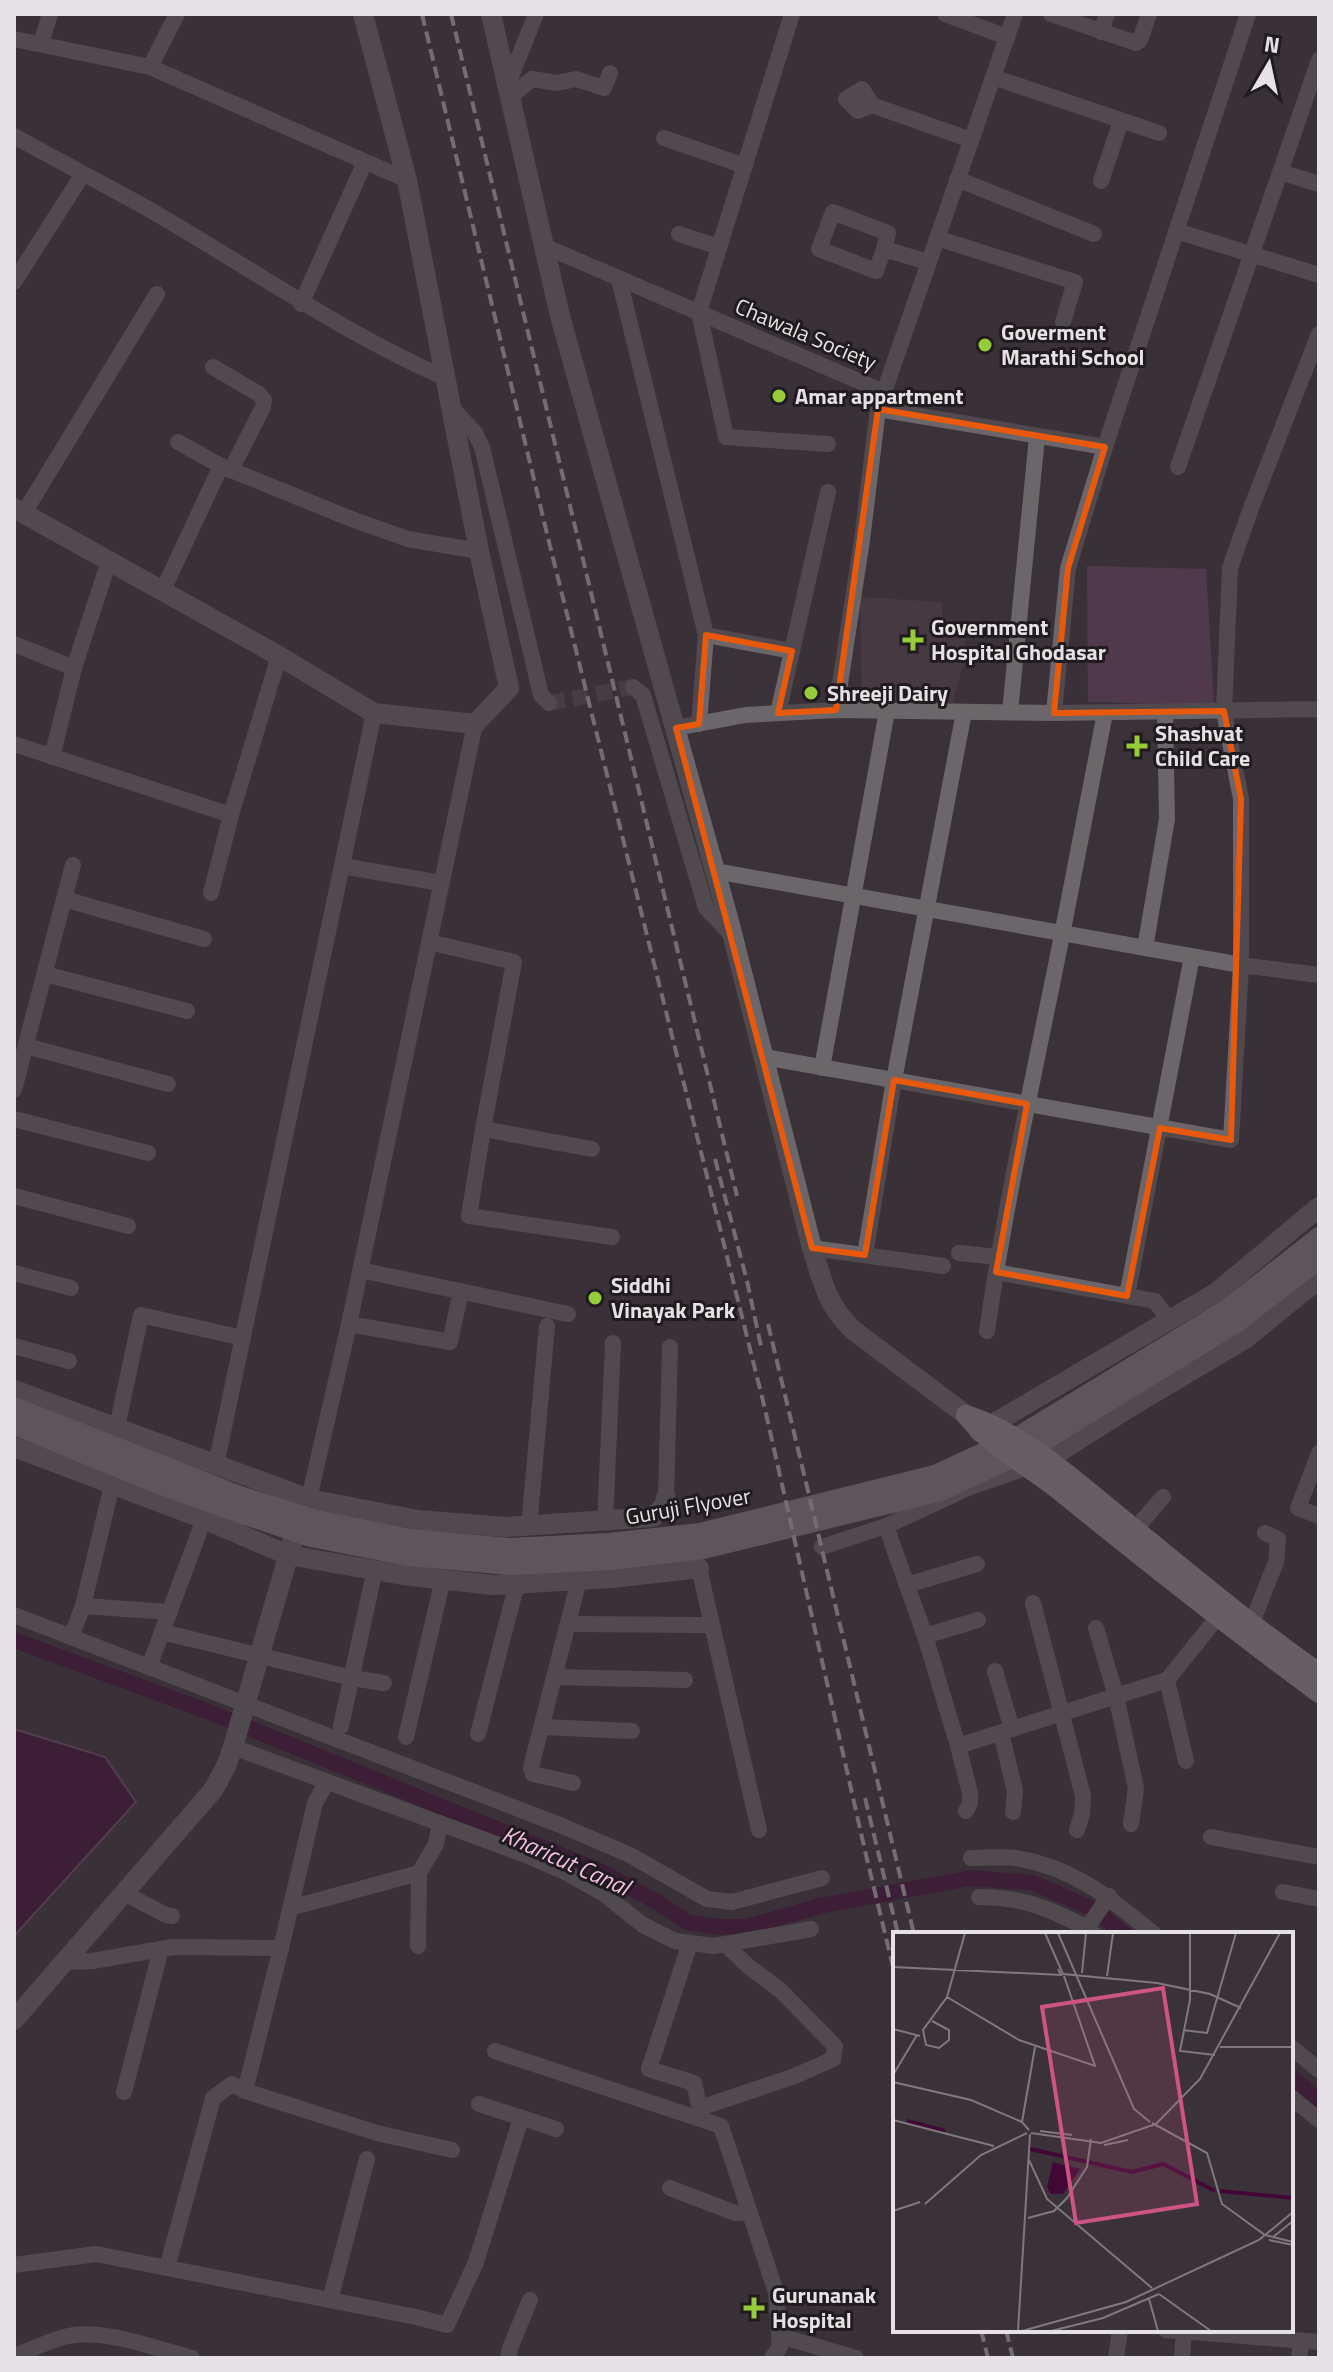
<svg xmlns="http://www.w3.org/2000/svg" width="1333" height="2372" viewBox="0 0 1333 2372" font-family="'Titillium Web',sans-serif">
  <style>
    .built { fill: #473942 }
    .green { fill: #6a445f }
    .water { fill: #410836; stroke: #72496a; stroke-width: 2 }
    .lines { fill: none; stroke-linecap: round; stroke-linejoin: round }
    .canal { stroke: #410836; stroke-width: 16 }
    .minor-tunnel { stroke: #544c52; stroke-width: 16; stroke-dasharray: 16 8; stroke-linecap: butt }
    .minor { stroke: #6a6669; stroke-width: 16 }
    .tertiary { stroke: #6a6669; stroke-width: 20 }
    .secondary { stroke: #888286; stroke-width: 20 }
    .primary { stroke: #9e969c; stroke-width: 20 }
    .rail { stroke: #bab4b9; stroke-width: 4; stroke-dasharray: 12 6; stroke-linecap: butt }
    .marked { fill: none; stroke: #e8590c; stroke-width: 6; stroke-linejoin: round }
    .poi-dot { fill: #96cc39; stroke: #1f1b1e; stroke-width: 3 }
    .labels { text-anchor: middle; dominant-baseline: central; stroke-width: 6; stroke-linejoin: round; paint-order: stroke }
    .poi-label { font-size: 22px; font-weight: bold; fill: #e6e1e5; stroke: #1f1b1e; text-anchor: start }
    .street-label { font-size: 22px; fill: #e6e1e5; stroke: #1f1b1e }
    .water-label { font-size: 24px; font-style: italic; fill: #f5bee4; stroke: #1f1b1e }
    .inset-river { fill: none; stroke: #410836; stroke-width: 4 }
    .inset-road { fill: none; stroke: #7f787d; stroke-width: 2 }
    .view { fill: #cd5484; fill-opacity: 0.15; stroke: #cd5484; stroke-width: 4 }
    .inset-edge { fill: none; stroke: #e6e1e5; stroke-width: 4 }
  </style>
  <rect width="100%" height="100%" fill="#3a3238"/>
  <polygon class="built" points="860,597 942,602 943,619 964,626 966,655 951,708 862,706"/>
  <polygon class="green" points="1087,566 1206,569 1214,705 1088,702"/>
  <polygon class="water" points="14,1729 105,1757 136,1802 14,1936"/>
  <g class="lines">
    <g class="canal">
      <polyline points="14,1640 212,1713 602,1872 657,1902 687,1922 719,1927 746,1927 820,1906 970,1878 1034,1883 1093,1909 1125,1934"/>
      <polyline points="1291,2076 1319,2101"/>
    </g>
    <polyline class="minor-tunnel" points="549,703 633,687"/>
    <g class="minor">
      <polyline points="792,14 699,312 726,437 828,444"/>
      <polyline points="945,14 1007,37"/>
      <polyline points="1051,14 1136,43 1140,40 1149,14"/>
      <polyline points="1101,32 1107,14"/>
      <polyline points="14,39 150,67 407,180"/>
      <polyline points="41,44 50,14"/>
      <polyline points="150,67 177,14"/>
      <polyline points="993,77 1159,133"/>
      <polyline points="508,84 536,14"/>
      <polyline points="511,96 532,79 557,83 576,79 604,88 610,73"/>
      <polyline points="872,105 862,89 846,99 858,111 872,105 971,140"/>
      <path d="M14,136c43,24 86,46 129,70 102,58 194,124 302,172"/>
      <polyline points="664,138 745,166"/>
      <polyline points="1280,172 1319,184"/>
      <polyline points="957,179 1094,234"/>
      <polyline points="1101,181 1121,121"/>
      <polyline points="1176,231 1319,275"/>
      <polyline points="679,234 719,247"/>
      <polyline points="937,238 1075,282 1063,322"/>
      <polyline points="546,247 884,392 878,409 1105,447 1068,568 1054,713"/>
      <polyline points="884,249 888,233 833,212 819,249 876,271 884,249 928,262"/>
      <polyline points="619,279 706,635 699,724"/>
      <polyline points="14,282 83,174"/>
      <polyline points="301,304 365,162"/>
      <polyline points="213,367 259,394 264,400 263,407 231,470"/>
      <polyline points="884,392 1015,14"/>
      <polyline points="452,408 475,433 482,447 541,695 549,703"/>
      <polyline points="178,442 221,466 354,520 408,539 479,551"/>
      <polyline points="1105,447 1248,14"/>
      <polyline points="1178,467 1319,60"/>
      <polyline points="24,513 157,294"/>
      <polyline points="163,590 221,466"/>
      <polyline points="706,635 792,651"/>
      <polyline points="14,644 74,668"/>
      <polyline points="633,687 643,695 706,908 732,935"/>
      <polyline points="836,710 862,540 878,409"/>
      <polyline points="1010,712 1037,437"/>
      <polyline points="778,713 828,492"/>
      <polyline points="676,728 745,715 836,710 1054,713 1319,709"/>
      <polyline points="14,744 231,815"/>
      <polyline points="52,757 74,668 109,561"/>
      <polyline points="342,866 441,883"/>
      <polyline points="715,871 1241,965 1319,975"/>
      <polyline points="211,893 231,815 279,656"/>
      <polyline points="64,899 73,865"/>
      <polyline points="429,942 514,962 483,1129 469,1216 612,1237"/>
      <polyline points="1145,948 1167,819 1165,712"/>
      <polyline points="45,974 187,1011"/>
      <polyline points="26,1046 168,1084"/>
      <polyline points="764,1057 1231,1140 1241,965 1241,799 1224,711 1230,568 1251,508 1319,334"/>
      <polyline points="822,1068 887,711"/>
      <polyline points="14,1090 64,899 204,939"/>
      <polyline points="14,1119 148,1153"/>
      <polyline points="483,1129 592,1149"/>
      <polyline points="14,1196 128,1226"/>
      <polyline points="812,1248 943,1266"/>
      <polyline points="959,1253 998,1257"/>
      <polyline points="865,1255 894,1080 964,712"/>
      <polyline points="360,1270 568,1314"/>
      <polyline points="996,1272 1155,1301 1169,1320"/>
      <polyline points="14,1273 71,1288"/>
      <polyline points="1127,1296 1192,956"/>
      <polyline points="349,1324 450,1342 461,1291"/>
      <path d="M987,1331c19,-133 49,-265 75,-396 15,-74 28,-148 43,-222"/>
      <polyline points="14,1346 69,1361"/>
      <polyline points="117,1427 141,1315 243,1338"/>
      <polyline points="1319,1453 1298,1508 1319,1516"/>
      <polyline points="216,1465 374,713"/>
      <polyline points="112,1485 83,1606 170,1612"/>
      <polyline points="666,1498 670,1347"/>
      <polyline points="309,1499 349,1324 475,724"/>
      <polyline points="605,1521 613,1343"/>
      <polyline points="886,1526 925,1636 958,1746 970,1793 970,1803 966,1811"/>
      <polyline points="529,1527 547,1326"/>
      <polyline points="1137,1531 1143,1520 1163,1497"/>
      <polyline points="822,1547 886,1526 968,1488 1028,1467"/>
      <polyline points="699,1568 759,1830"/>
      <polyline points="907,1585 977,1564"/>
      <polyline points="1033,1603 1083,1796 1082,1814 1077,1830"/>
      <polyline points="14,1615 560,1825 630,1855 707,1899 732,1902 822,1878"/>
      <polyline points="568,1624 711,1625"/>
      <polyline points="1251,1625 1276,1562 1278,1539 1265,1533"/>
      <polyline points="1096,1628 1116,1696 1136,1788 1131,1824"/>
      <polyline points="162,1632 352,1678 384,1683"/>
      <polyline points="925,1636 978,1620"/>
      <polyline points="71,1637 83,1606"/>
      <polyline points="149,1667 204,1519"/>
      <polyline points="995,1671 1012,1729"/>
      <polyline points="555,1677 685,1680"/>
      <polyline points="1167,1680 1186,1761"/>
      <polyline points="341,1726 375,1569"/>
      <polyline points="542,1727 632,1731"/>
      <polyline points="1001,1733 1015,1791 1013,1812"/>
      <polyline points="478,1734 517,1583"/>
      <polyline points="406,1737 443,1579"/>
      <polyline points="958,1746 1167,1680 1217,1618"/>
      <polyline points="233,1747 526,1855 567,1873 604,1894 643,1925 675,1941 714,1946 811,1929"/>
      <polyline points="573,1783 533,1774 531,1767 579,1580"/>
      <polyline points="1211,1837 1319,1857"/>
      <path d="M971,1858c14,0 30,-2 44,0 58,9 95,40 139,76"/>
      <polyline points="1283,1892 1319,1899"/>
      <polyline points="124,1893 166,1915 172,1916"/>
      <path d="M979,1897c44,0 69,11 108,31l7,6"/>
      <polyline points="290,1908 419,1873 436,1844 440,1823"/>
      <polyline points="1087,1928 1109,1896"/>
      <polyline points="690,1943 649,2069 694,2083 702,2118"/>
      <polyline points="418,1946 419,1873"/>
      <polyline points="281,1948 245,2091 377,2133 452,2150"/>
      <polyline points="64,1962 92,1961 173,1947 281,1948 315,1803 327,1782"/>
      <polyline points="1291,2047 1319,2070"/>
      <polyline points="495,2051 721,2126 776,2292 780,2347 772,2358"/>
      <polyline points="124,2092 161,1949"/>
      <polyline points="1291,2097 1319,2120"/>
      <polyline points="479,2104 556,2129"/>
      <polyline points="700,2108 795,2076 833,2059 835,2046 780,1990 748,1966 725,1944"/>
      <polyline points="670,2188 735,2213 750,2213"/>
      <polyline points="14,2265 96,2254 416,2317 447,2325 476,2262 521,2118"/>
      <polyline points="167,2268 213,2098 232,2084 245,2091"/>
      <polyline points="330,2300 367,2159"/>
      <polyline points="1166,2330 1319,2342"/>
      <polyline points="780,2336 856,2358"/>
      <path d="M14,2356c17,-6 36,-16 54,-20 34,-8 90,13 124,22"/>
      <polyline points="508,2358 510,2348 530,2300"/>
      <polyline points="1116,2358 1120,2330"/>
      <polyline points="1182,2358 1184,2330"/>
      <polyline points="1299,2358 1301,2341"/>
    </g>
    <g class="tertiary">
      <path d="M491,14l69,302 170,609 82,323c11,34 14,56 41,82l113,85"/>
      <polyline points="14,508 279,656 374,713 475,724 509,688 479,551 407,180 363,14"/>
      <polyline points="14,1390 309,1499 418,1520 506,1527 653,1517 664,1506 666,1498"/>
      <polyline points="979,1432 1217,1292 1319,1207"/>
      <polyline points="14,1447 204,1519 288,1555 403,1575 493,1585 612,1578 699,1568"/>
      <polyline points="1035,1464 1048,1459 1127,1409 1245,1339 1319,1279"/>
      <polyline points="14,2020 214,1789 227,1764 233,1747 292,1543"/>
      <polyline points="14,2356 15,2358"/>
    </g>
    <g class="secondary">
      <polyline points="14,1407 240,1496 316,1520 411,1539 510,1548 609,1543 700,1533 935,1475 1021,1435 1227,1309 1319,1237"/>
      <polyline points="14,1425 154,1482 234,1511 311,1537 408,1556 510,1565 610,1560 703,1549 941,1491 1029,1450 1236,1323 1319,1259"/>
    </g>
    <g class="primary">
      <path d="M966,1415c25,32 63,51 94,76 85,69 171,137 259,202"/>
      <path d="M969,1416c58,20 105,64 152,102 65,53 129,107 198,155"/>
    </g>
    <g class="rail">
      <polyline points="422,14 550,546 764,1405 866,1855 895,1975"/>
      <polyline points="451,14 737,1196"/>
      <polyline points="715,1159 747,1281 761,1346"/>
      <polyline points="768,1324 914,1934"/>
      <polyline points="865,1798 898,1934"/>
      <polyline points="981,2330 988,2358"/>
      <polyline points="1006,2330 1013,2358"/>
    </g>
  </g>
  <path d="M0 0H1333V2372H0ZM878,409l227,38 -37,121 -14,145 170,-2 17,88 -10,341 -71,-12 -33,168 -131,-24 31,-168 -133,-24 -29,175 -53,-7 -136,-520 23,-4 7,-89 86,16 -14,62 58,-3z" fill="#3a3238" fill-opacity=".55" fill-rule="evenodd"/>
  <path class="marked" d="M878,409l227,38 -37,121 -14,145 170,-2 17,88 -10,341 -71,-12 -33,168 -131,-24 31,-168 -133,-24 -29,175 -53,-7 -136,-520 23,-4 7,-89 86,16 -14,62 58,-3z"/>
  <g class="poi-dot">
    <circle cx="985" cy="345" r="8"/>
    <circle cx="779" cy="396" r="8"/>
    <path d="M909 628h8v8h8v8h-8v8h-8v-8h-8v-8h8z"/>
    <circle cx="811" cy="693" r="8"/>
    <path d="M1133 734h8v8h8v8h-8v8h-8v-8h-8v-8h8z"/>
    <circle cx="595" cy="1298" r="8"/>
    <path d="M750 2296h8v8h8v8h-8v8h-8v-8h-8v-8h8z"/>
  </g>
  <g class="labels">
    <g class="poi-label">
      <text x="1001" y="332">Goverment<tspan x="1001" dy="25">Marathi School</tspan></text>
      <text x="795" y="396">Amar appartment</text>
      <text x="931" y="627">Government<tspan x="931" dy="25">Hospital Ghodasar</tspan></text>
      <text x="827" y="693">Shreeji Dairy</text>
      <text x="1155" y="733">Shashvat<tspan x="1155" dy="25">Child Care</tspan></text>
      <text x="611" y="1285">Siddhi<tspan x="611" dy="25">Vinayak Park</tspan></text>
      <text x="772" y="2295">Gurunanak<tspan x="772" dy="25">Hospital</tspan></text>
    </g>
    <g class="street-label">
      <text transform="translate(806 334) rotate(23)">Chawala Society</text>
      <text transform="translate(688 1506) rotate(-10)">Guruji Flyover</text>
    </g>
    <g class="water-label">
      <text transform="translate(566 1860) rotate(24)">Kharicut Canal</text>
    </g>
  </g>
  <g transform="translate(893 1932)">
    <rect width="400" height="400" fill="#3a3238"/>
    <path d="M160,230l27,7 -17,25h-12l-4,-7z" fill="#410836"/>
    <path class="inset-river" d="M14,189l38,10M137,217l102,23 31,-8 52,27M327,259l73,7"/>
    <path class="inset-road" d="M152,1l18,41 94,9 53,11 31,14M165,1l76,176 16,13M297,1v67l-10,51 35,4M0,35l168,8 -3,-6M189,41l4,-40M214,44l6,-43M54,65l72,43 76,26 -31,-90M39,89l17,9v10l-10,8 -13,-3 -3,-15 24,-33 18,-64M0,97l27,7M290,98l24,3 29,-100M327,115h73M0,143l24,-40M0,150l78,18 51,22 7,8M0,188l101,26M129,190l13,-75M259,191l55,30 15,51 43,31 28,7M147,199l32,4M138,201l70,10 55,-19 44,-45 80,-146M211,213l24,-5M136,228l18,39 105,89M32,272l56,-49 46,-22M0,279l27,-9M135,286l26,-7 13,-13 20,-31 4,-28M380,305l20,-16M376,308l24,5M266,362l52,37M256,367l9,32M125,399l12,-197M129,399l104,-29 133,-62 34,-28M158,399l52,-13 56,-24"/>
    <path class="view" d="M270,56l34,216 -121,19 -34,-216z"/>
    <rect width="400" height="400" class="inset-edge"/>
  </g>
  <rect width="1333" height="2372" fill="none" stroke="#e6e1e5" stroke-width="32"/>
  <g transform="translate(1269 64) rotate(9)" stroke="#1f1b1e" stroke-width="6" paint-order="stroke">
  <path d="M0-6L14 30L0 20L-14 30Z" fill="#e6e1e5"/>
  <text y="-12" font-size="22" font-weight="bold" text-anchor="middle" fill="#e6e1e5">N</text>
  </g>
</svg>
